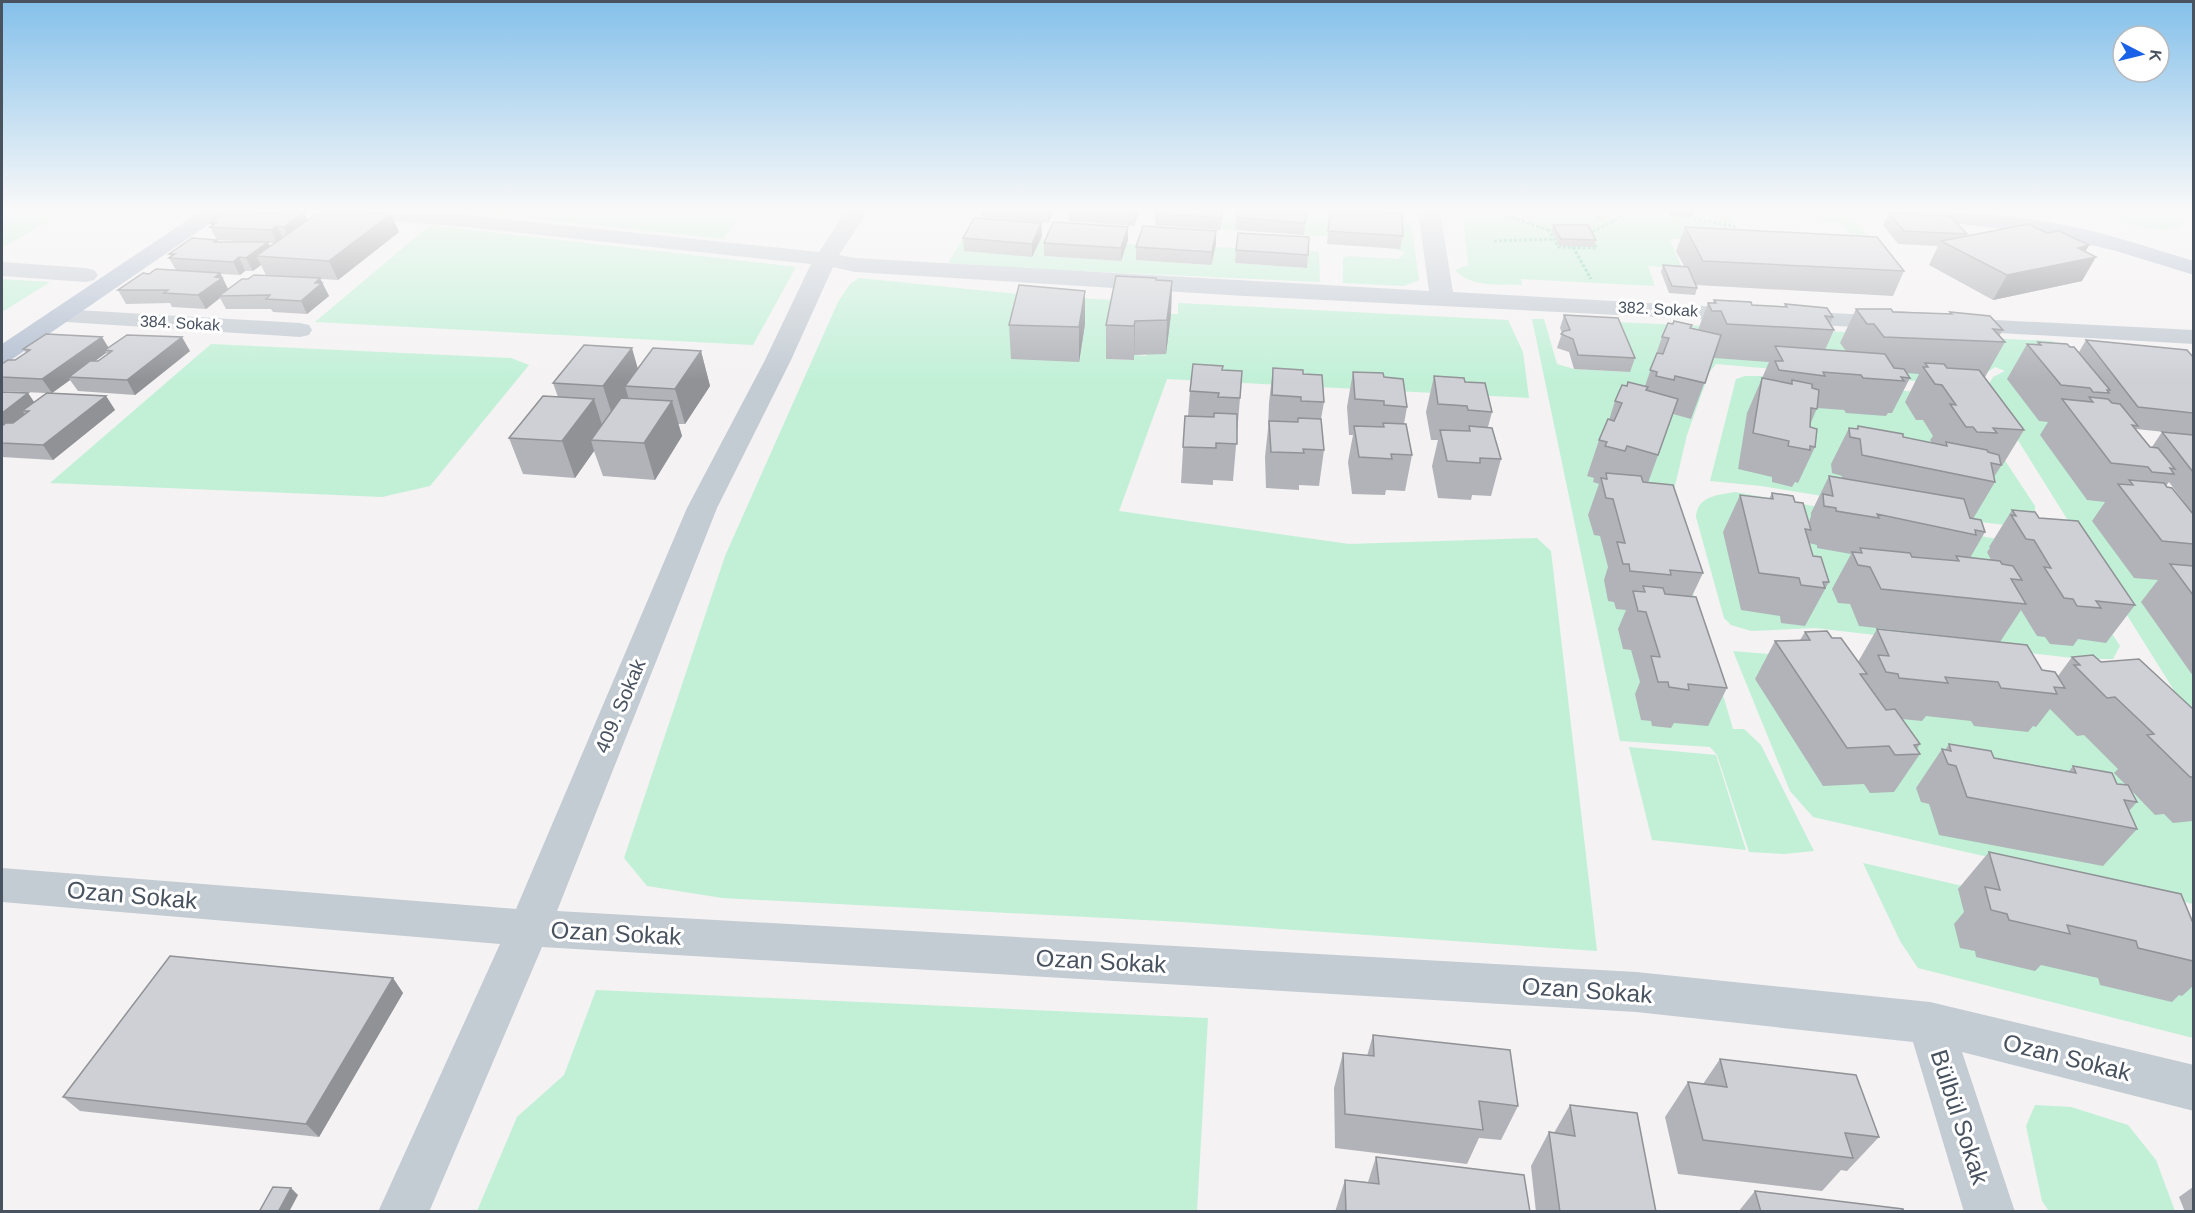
<svg xmlns="http://www.w3.org/2000/svg" width="2195" height="1213" viewBox="0 0 2195 1213" font-family="Helvetica,sans-serif">
  <style>
    .green { fill: #c1f0d7 }
    .lines { fill: none; stroke-linecap: round; stroke-linejoin: round }
    .path { stroke: #79cfac; stroke-width: 3; stroke-dasharray: 3 2; stroke-linecap: butt }
    .minor { fill: #c3cbd3; fill-rule: evenodd }
    .major { fill: #b2bed0; fill-rule: evenodd }
    .wall { fill: #b1b3b8; fill-rule: evenodd }
    .shaded-wall { fill: #909296 }
    .building { fill: #ced0d6; stroke: #909296; stroke-width: 1.5 }
    .labels { text-anchor: middle; dominant-baseline: central; stroke-width: 6; stroke-linejoin: round; paint-order: stroke }
    .far-street-label { font-size: 16px; fill: #495360; stroke: #fff }
    .street-label { font-size: 20px; fill: #495360; stroke: #fff }
    .near-street-label { font-size: 24px; fill: #495360; stroke: #fff }
  </style>
  <rect width="100%" height="100%" fill="#f4f2f2"/>
  <g class="green">
    <polygon points="2,211 66,211 2,248"/>
    <polygon points="458,211 745,211 723,239"/>
    <polygon points="979,211 985,211 982,217 997,218 990,232 1051,240 1045,256 1121,261 1127,244 1140,245 1136,260 1211,265 1215,247 1237,248 1235,263 1306,268 1307,250 1319,252 1320,282 1014,268 948,263"/>
    <polygon points="1192,211 1304,211 1411,221 1419,280 1404,286 1343,283 1343,258 1348,256 1398,259 1406,252 1327,236 1304,235 1305,219 1239,214 1235,230 1220,230 1223,213"/>
    <path d="M1462,211h308l82,6 30,38 -18,-3 -23,-30 -110,-6 4,9 -43,-9 -2,3 48,9 5,9 -6,3 -65,-1 -1,3 11,26 -34,-2 7,20 -134,-7 1,6c-22,-1 -51,3 -67,-15l13,-5z"/>
    <path d="M2105,211h68l11,10v4c-23,12 -60,0 -79,-14z"/>
    <polygon points="430,225 796,267 753,345 315,322"/>
    <polygon points="859,278 1039,296 1152,302 1107,359 1133,360 1134,355 1146,356 1171,314 1178,314 1178,303 1508,320 1523,352 1529,398 1167,379 1119,511 1349,544 1537,538 1551,551 1597,951 1182,922 722,898 647,886 624,858 725,556 838,302 850,284"/>
    <polygon points="2,279 50,282 2,312"/>
    <polygon points="1532,319 1544,319 1557,364 1574,369 1629,372 1569,320 2053,341 2193,530 2193,711 2175,692 1986,389 1993,377 2005,371 1995,367 1970,384 1963,385 1716,364 1709,373 1687,435 1669,511 1733,729 1744,729 1761,745 1814,851 1784,854 1749,852 1717,755 1710,747 1620,741"/>
    <polygon points="211,344 511,358 529,365 430,486 382,497 50,483"/>
    <polygon points="1745,376 1772,376 1924,393 1975,415 2035,506 2035,521 2006,525 1980,522 1761,486 1710,481 1736,379"/>
    <path d="M1735,492l290,52 39,16 56,86 -7,13h-32l-266,-31 -64,3 -20,-6 -7,-7 -28,-101c1,-21 22,-22 39,-25z"/>
    <polygon points="1733,651 2111,683 2193,741 2193,904 1813,817 1790,791"/>
    <polygon points="1629,747 1716,755 1746,850 1652,840"/>
    <polygon points="1863,863 2193,939 2193,1038 1918,968 1900,941"/>
    <polygon points="596,990 1208,1018 1197,1211 477,1211 517,1117 564,1075"/>
    <polygon points="2035,1105 2071,1107 2128,1125 2156,1160 2175,1211 2049,1211 2042,1201 2026,1126"/>
  </g>
  <g class="lines">
    <g class="path">
      <polyline points="1508,211 1508,216 1551,231"/>
      <polyline points="1585,211 1627,213"/>
      <polyline points="1860,211 1872,212"/>
      <polyline points="1689,217 1737,227"/>
      <polyline points="1597,219 1604,212"/>
      <polyline points="1555,230 1549,230 1558,247 1597,248 1593,241"/>
      <polyline points="1588,234 1632,211"/>
      <polyline points="1494,241 1555,239"/>
      <polyline points="1573,247 1591,279"/>
    </g>
    <g class="minor">
      <polygon points="323,211 446,213 819,252 846,211 868,211 839,255 855,258 1429,291 1418,211 1440,211 1453,292 1904,317 1907,322 1904,327 1895,329 1245,296 855,272 833,267 791,360 717,508 557,911 1636,972 1930,1002 2194,1065 2194,1111 1962,1052 2015,1212 1964,1212 1913,1042 1636,1012 542,947 429,1212 378,1212 500,944 2,902 2,868 516,909 687,508 765,360 811,264 446,225 334,217 327,215"/>
      <polygon points="2,262 86,268 94,270 98,275 94,280 86,282 2,276"/>
      <polygon points="60,309 300,323 309,325 312,330 309,335 300,337 51,321 48,316 51,311"/>
      <polygon points="1956,318 2194,330 2194,344 1947,330 1944,325 1947,320"/>
    </g>
    <g class="major">
      <polygon points="201,211 226,211 222,215 11,360 2,363 2,344"/>
      <path d="M1892,211c51,0 101,3 151,10 51,8 101,25 151,40v14l-78,-24 -71,-17 -142,-17 -7,-2z"/>
    </g>
  </g>
  <g class="wall">
    <path d="M228,211h27l1,2 52,7 91,12 -61,48 -18,-1 9,17 -22,18 -34,-2 -2,-3h-45l-6,-11 -14,11 -34,-2 -2,-4 -44,1 -8,-14 31,-16 27,-4 -7,-12 2,-1 -2,-3 48,-14 -7,-13 2,-1 -2,-3zM217,240l40,2h-39zM268,243h7l-5,4zM261,265l5,10 -18,4 -20,10 -7,-15 19,1 5,-4h8z"/>
    <polygon points="981,211 1054,211 1048,223 982,217"/>
    <polygon points="1069,211 1139,211 1134,226 1069,221"/>
    <polygon points="1223,211 1220,230 1155,225 1155,213"/>
    <polygon points="1307,211 1304,235 1235,230 1236,217"/>
    <polygon points="1330,211 1369,211 1403,236 1400,249 1327,244"/>
    <polygon points="1668,211 1695,211 1693,215 1689,217 1671,216"/>
    <polygon points="1889,213 1967,234 1966,236 2047,233 2089,245 2085,252 2082,281 1993,300 1929,265 1938,246 1898,244 1883,225"/>
    <polygon points="1041,223 1042,236 1032,257 964,251 963,238"/>
    <polygon points="1553,225 1596,240 1594,247 1559,246 1552,231"/>
    <polygon points="1128,227 1128,240 1121,261 1044,256 1044,243"/>
    <polygon points="1685,227 1904,271 1893,296 1696,285 1697,288 1695,295 1669,293 1661,272 1663,265 1684,266 1676,251"/>
    <polygon points="1216,244 1211,265 1136,260 1136,247"/>
    <polygon points="1236,250 1308,255 1307,268 1235,263"/>
    <polygon points="1156,280 1172,281 1171,314 1166,354 1134,355 1134,360 1106,359 1106,325"/>
    <polygon points="1085,291 1085,324 1079,362 1011,359 1009,325"/>
    <polygon points="1714,300 1752,305 1784,307 1785,304 1833,317 1830,324 1834,330 1825,350 1846,351 1840,343 1856,309 1948,314 1950,312 2003,330 1999,336 2005,342 1985,377 1984,377 2024,430 2002,466 2001,466 1994,477 1995,482 1973,519 1985,532 1970,558 1991,560 1987,552 1990,548 1989,547 2012,510 2039,518 2135,605 2106,643 2078,639 2073,646 2050,644 2045,637 2037,636 2021,610 2000,642 1859,626 1850,604 1838,603 1832,589 1851,554 1817,548 1817,545 1809,543 1813,556 1829,582 1805,626 1781,623 1780,616 1741,610 1723,532 1740,495 1769,499 1772,493 1795,502 1809,522 1811,516 1811,513 1829,476 1842,478 1842,476 1832,473 1831,464 1849,428 1856,429 1858,426 1903,437 1932,443 1930,440 1933,436 1923,420 1916,420 1905,402 1919,374 1907,373 1910,378 1892,413 1888,413 1886,416 1846,413 1844,410 1817,408 1810,425 1815,447 1798,483 1795,482 1792,487 1772,482 1772,477 1738,469 1747,413 1769,362 1714,358 1714,357 1691,419 1673,414 1648,483 1703,573 1692,596 1727,688 1708,726 1674,723 1671,728 1652,726 1651,721 1641,720 1635,694 1640,682 1631,650 1623,649 1618,629 1626,610 1616,609 1614,602 1608,601 1604,580 1608,567 1600,536 1594,535 1588,515 1599,484 1593,482 1594,478 1587,476 1599,440 1609,420 1615,401 1627,386 1645,386 1662,337 1691,328 1698,330 1708,303 1713,303"/>
    <polygon points="1564,315 1635,358 1630,372 1574,369 1569,352 1557,348 1562,333 1560,328"/>
    <path d="M2086,340l107,17v78l-57,-6v1l14,17h2l10,-15 31,3v241l-52,-74 17,-22 -24,-2 -42,-57 13,-19 -18,-2 -47,-65 8,-13 -9,-1 -32,-42 20,-35 9,1 2,-3 41,10zM2169,482l15,20 -17,-15 -1,-1z"/>
    <path d="M108,348l82,3 -55,44 -57,-4 -8,-11 -18,13 54,3 9,14 -62,50 -51,-3v-65l26,1 6,9 12,-9 -44,-2v-27l13,-4 11,-7 -3,-4zM106,353l1,1 -9,7h-3z"/>
    <polygon points="701,351 710,386 685,424 678,424 682,436 655,480 603,476 594,451 575,478 523,474 509,438 558,397 553,383 638,369"/>
    <polygon points="1273,368 1303,374 1324,402 1321,419 1324,450 1319,486 1299,485 1299,490 1266,488 1265,457 1268,429 1269,403"/>
    <polygon points="1222,370 1240,398 1233,481 1213,480 1213,485 1181,483 1185,416 1188,416 1190,391"/>
    <polygon points="1353,372 1384,377 1407,407 1404,424 1412,455 1405,491 1386,490 1385,495 1352,494 1348,462 1353,435 1349,435 1347,407"/>
    <polygon points="1434,376 1465,382 1492,412 1488,427 1501,459 1491,496 1472,495 1471,500 1438,498 1432,466 1438,440 1431,440 1426,412"/>
    <polygon points="1877,629 2042,670 2058,676 2072,657 2101,662 2193,709 2193,821 2173,823 2164,814 2155,815 2130,789 2137,802 2129,811 2137,829 2103,866 1939,835 1929,804 1921,802 1916,788 1942,749 1945,750 1949,744 1994,758 2069,771 2073,766 2117,784 2126,785 2114,773 2118,769 2084,735 2077,736 2050,709 2036,727 2033,726 2028,732 1974,726 1971,721 1926,716 1922,721 1902,719 1920,744 1917,749 1920,754 1894,792 1870,793 1864,784 1823,786 1755,679 1775,641 1800,640 1805,632 1832,638 1858,662"/>
    <polygon points="1989,852 2193,923 2193,986 2182,996 2179,995 2172,1002 2100,985 2098,978 2041,965 2035,971 1976,957 1975,951 1960,948 1954,924 1964,912 1958,889"/>
    <polygon points="393,978 403,993 319,1137 80,1111 63,1097"/>
    <polygon points="1373,1035 1518,1106 1501,1140 1479,1138 1467,1164 1335,1148 1334,1088 1343,1053 1367,1056"/>
    <polygon points="1720,1059 1879,1137 1847,1171 1841,1170 1822,1191 1678,1174 1665,1117 1688,1082 1703,1084"/>
    <polygon points="1570,1105 1656,1212 1536,1212 1531,1166 1549,1132 1554,1133"/>
    <polygon points="1376,1157 1530,1212 1335,1212 1345,1180 1368,1182"/>
    <polygon points="2193,1187 2193,1212 2185,1212 2179,1197"/>
    <polygon points="1755,1191 1904,1212 1738,1212"/>
  </g>
  <g class="shaded-wall">
    <polygon points="1048,211 1054,211 1048,223"/>
    <polygon points="1135,211 1139,211 1134,226 1135,213"/>
    <polygon points="1222,211 1223,211 1223,213 1220,230"/>
    <polygon points="1691,211 1695,211 1693,215 1689,217"/>
    <polygon points="304,212 310,225 290,240 284,227"/>
    <polygon points="391,214 399,232 338,280 329,261"/>
    <polygon points="1041,223 1042,236 1032,257 1032,244"/>
    <polygon points="277,226 283,239 277,243 271,230"/>
    <polygon points="1128,227 1128,240 1121,261 1121,248"/>
    <polygon points="1216,231 1216,244 1211,265 1212,252"/>
    <polygon points="268,242 274,255 256,256 261,265 253,271 246,258"/>
    <polygon points="2089,245 2081,260 2096,257 2082,281 1993,300 2007,275 2078,248"/>
    <polygon points="239,257 245,271 240,275 233,262"/>
    <polygon points="220,273 229,291 219,296 220,298 206,309 198,295 215,277"/>
    <polygon points="320,278 329,296 307,314 301,301 315,283"/>
    <polygon points="1172,281 1171,314 1166,354 1167,320"/>
    <polygon points="1085,291 1085,324 1079,362 1079,327"/>
    <polygon points="1135,321 1134,355 1134,360 1134,326"/>
    <polygon points="102,337 110,350 105,350 106,353 73,377 69,377 70,380 52,393 42,379"/>
    <polygon points="182,337 190,351 135,395 127,380"/>
    <polygon points="632,348 642,383 625,386 629,400 614,421 603,386"/>
    <polygon points="701,351 710,386 685,424 675,389"/>
    <polygon points="28,393 38,408 29,411 22,411 26,416 2,434 2,413"/>
    <polygon points="106,396 115,410 53,460 43,445"/>
    <polygon points="594,399 605,435 591,440 594,451 575,478 562,441"/>
    <polygon points="672,401 682,436 655,480 644,443"/>
    <polygon points="393,978 403,993 319,1137 306,1124"/>
    <polygon points="291,1188 298,1195 289,1212 278,1212"/>
  </g>
  <g class="building">
    <polygon points="228,211 254,211 252,213 304,212 284,227 277,226 271,230 210,227 216,223 210,223"/>
    <polygon points="321,211 350,211 391,214 329,261 256,256"/>
    <polygon points="1105,211 1135,211 1135,213"/>
    <polygon points="1156,211 1222,211 1221,218 1155,213"/>
    <polygon points="1237,211 1307,211 1305,223 1236,217"/>
    <polygon points="1330,211 1362,211 1402,214 1403,236 1328,231"/>
    <polygon points="1889,213 1950,216 1967,234 1904,231"/>
    <polygon points="974,218 1041,223 1032,244 963,238"/>
    <polygon points="1053,222 1128,227 1121,248 1044,243"/>
    <polygon points="2028,224 2047,233 2059,231 2089,245 2078,248 2096,257 2007,275 1941,241"/>
    <polygon points="1553,225 1588,225 1596,240 1561,239"/>
    <polygon points="1143,226 1216,231 1212,252 1136,247"/>
    <polygon points="1685,227 1877,237 1904,271 1703,261"/>
    <polygon points="1238,233 1309,237 1308,255 1236,250"/>
    <polygon points="192,238 217,240 213,242 268,242 246,258 239,257 233,262 169,258 175,254 169,254"/>
    <polygon points="1663,265 1688,267 1697,288 1672,286"/>
    <polygon points="156,269 220,273 215,277 222,278 198,295 164,293 168,290 118,290 143,273 149,274"/>
    <polygon points="254,275 320,278 315,283 322,283 301,301 266,299 270,295 219,296 242,279 248,279"/>
    <polygon points="1116,276 1156,278 1156,280 1172,281 1167,320 1135,321 1134,326 1106,325"/>
    <polygon points="1019,285 1085,291 1079,327 1009,325"/>
    <polygon points="1714,300 1751,302 1752,305 1787,307 1785,304 1827,308 1833,317 1825,316 1834,330 1727,324 1721,311 1712,311 1708,303 1716,303"/>
    <polygon points="1856,309 1891,309 1893,312 1952,314 1950,312 1990,316 2003,330 1993,329 2005,342 1884,337 1874,324 1867,324"/>
    <polygon points="1564,315 1618,318 1635,358 1578,355 1573,339 1561,334 1564,331 1570,330"/>
    <polygon points="1674,321 1692,325 1690,328 1721,335 1705,383 1675,376 1674,380 1656,376 1657,372 1650,370 1657,353 1663,354 1669,338 1662,337 1668,323 1673,324"/>
    <polygon points="46,334 102,337 42,379 2,377 2,364 8,360 15,360 30,350 23,349"/>
    <polygon points="127,335 182,337 127,380 69,377 90,361 98,361 112,351 105,350"/>
    <polygon points="2086,340 2187,350 2193,357 2193,413 2138,407"/>
    <polygon points="2038,342 2067,344 2070,347 2074,347 2110,390 2107,390 2109,393 2093,392 2090,388 2061,385 2027,344 2041,345"/>
    <polygon points="584,345 632,348 603,386 553,383"/>
    <polygon points="1775,346 1885,354 1894,368 1904,369 1910,378 1901,377 1904,381 1863,378 1861,375 1823,372 1825,376 1779,370 1775,361 1783,361"/>
    <polygon points="653,348 701,351 675,389 625,386"/>
    <polygon points="1925,363 1944,364 1947,368 1979,370 2024,430 1993,428 1997,433 1977,432 1973,427 1966,427 1950,404 1956,405 1942,385 1935,384 1923,367 1928,367"/>
    <polygon points="1193,364 1223,366 1222,370 1242,371 1240,398 1218,397 1219,393 1190,391"/>
    <polygon points="1273,368 1303,370 1303,374 1322,375 1324,402 1301,401 1301,397 1272,395"/>
    <polygon points="1353,372 1383,373 1384,377 1403,379 1407,407 1384,405 1384,401 1355,399"/>
    <polygon points="1434,376 1464,378 1465,382 1485,383 1492,412 1468,410 1467,406 1438,404"/>
    <polygon points="1762,378 1792,384 1792,380 1812,384 1812,388 1819,390 1817,409 1811,408 1810,427 1817,429 1815,447 1810,446 1810,450 1788,446 1789,441 1753,433"/>
    <polygon points="1628,382 1648,387 1646,390 1678,399 1658,455 1627,446 1625,451 1605,446 1607,442 1599,440 1608,419 1614,421 1622,403 1615,401 1622,385 1627,386"/>
    <polygon points="2,392 28,393 2,413"/>
    <polygon points="47,393 106,396 43,445 2,443 2,426 6,423 13,423 29,411 22,411"/>
    <polygon points="543,396 594,399 562,441 509,438"/>
    <polygon points="2089,397 2108,399 2112,403 2120,404 2138,426 2132,425 2150,447 2158,448 2175,469 2170,468 2174,474 2152,472 2148,467 2111,463 2062,399 2093,402"/>
    <polygon points="621,398 672,401 644,443 591,440"/>
    <polygon points="1214,413 1237,414 1237,444 1216,443 1216,448 1183,447 1185,416 1214,417"/>
    <polygon points="1298,418 1321,419 1324,450 1303,449 1304,453 1271,452 1269,421 1298,422"/>
    <polygon points="1383,423 1406,424 1412,455 1391,454 1392,459 1359,457 1354,426 1384,427"/>
    <polygon points="1469,426 1492,428 1501,459 1480,458 1480,463 1447,461 1440,430 1470,431"/>
    <polygon points="1858,426 1903,434 1903,437 1947,446 1946,442 1987,450 1988,452 1999,455 2001,465 1991,463 1995,482 1862,455 1860,439 1850,437 1849,428 1858,429"/>
    <polygon points="2162,432 2193,435 2193,472"/>
    <polygon points="1606,473 1641,476 1643,482 1673,485 1703,573 1670,570 1671,575 1630,571 1629,564 1623,564 1617,542 1625,543 1613,499 1606,498 1601,478 1607,479"/>
    <polygon points="1829,476 1964,499 1970,518 1981,520 1985,532 1975,530 1976,535 1877,514 1879,518 1836,511 1836,508 1824,506 1823,494 1833,496"/>
    <polygon points="2129,480 2164,483 2167,487 2172,488 2193,514 2193,544 2162,541 2118,484 2133,485"/>
    <polygon points="1772,493 1793,496 1795,502 1803,503 1811,530 1805,529 1813,556 1821,557 1829,582 1823,582 1825,588 1801,585 1799,578 1759,573 1740,495 1773,499"/>
    <polygon points="2012,510 2035,512 2039,518 2078,521 2135,605 2096,601 2101,608 2077,606 2073,599 2064,598 2044,567 2051,568 2034,540 2026,539 2011,515 2016,516"/>
    <polygon points="1860,548 1910,553 1912,557 1959,561 1956,556 2000,561 2002,564 2013,566 2022,580 2011,579 2026,604 1881,589 1870,567 1858,565 1852,552 1862,553"/>
    <polygon points="2170,564 2193,566 2193,595"/>
    <polygon points="1643,586 1663,588 1665,594 1696,597 1727,688 1688,684 1689,690 1669,687 1668,682 1658,682 1651,656 1660,657 1646,612 1638,611 1633,591 1645,592"/>
    <polygon points="1877,629 2027,645 2042,670 2055,672 2065,688 2054,687 2057,694 2001,688 1998,682 1945,677 1948,683 1899,678 1898,674 1886,672 1878,655 1889,656"/>
    <polygon points="1827,631 1832,638 1841,638 1867,674 1860,674 1886,710 1895,709 1920,744 1914,745 1920,754 1895,755 1889,746 1847,748 1775,641 1810,640 1805,632"/>
    <polygon points="2093,655 2101,662 2139,659 2193,709 2193,777 2190,777 2147,735 2154,734 2115,697 2107,698 2074,665 2080,665 2072,657"/>
    <polygon points="1949,744 1991,751 1994,758 2076,773 2073,766 2112,773 2117,784 2128,785 2137,802 2124,800 2137,829 1967,797 1956,766 1948,764 1942,749 1951,751"/>
    <polygon points="1989,852 2181,894 2193,923 2193,961 2138,948 2136,941 2067,925 2070,934 2009,920 2007,914 1991,910 1985,887 2000,890"/>
    <polygon points="170,956 393,978 306,1124 63,1097"/>
    <polygon points="1373,1035 1510,1050 1518,1106 1479,1101 1483,1130 1345,1114 1343,1053 1374,1056"/>
    <polygon points="1720,1059 1856,1075 1879,1137 1845,1133 1853,1158 1703,1140 1688,1082 1727,1087"/>
    <polygon points="1570,1105 1637,1113 1656,1212 1560,1212 1549,1132 1575,1136"/>
    <polygon points="1376,1157 1524,1175 1530,1212 1346,1212 1345,1180 1379,1184"/>
    <polygon points="273,1187 291,1188 278,1212 259,1212"/>
    <polygon points="1755,1191 1903,1209 1904,1212 1761,1212"/>
  </g>
  <linearGradient id="sky" x2="0" y2="1"><stop stop-color="#84c0ea"/><stop offset="0.55" stop-color="#faf9f9"/><stop offset="1" stop-color="#faf9f9" stop-opacity="0"/></linearGradient>
  <rect width="2195" height="381" fill="url(#sky)"/>
  <g class="labels">
    <g class="far-street-label">
      <text transform="translate(1658 309) rotate(3)">382. Sokak</text>
      <text transform="translate(180 323) rotate(3)">384. Sokak</text>
    </g>
    <g class="street-label">
      <text transform="translate(620 706) rotate(-67)">409. Sokak</text>
    </g>
    <g class="near-street-label">
      <text transform="translate(132 895) rotate(5)">Ozan Sokak</text>
      <text transform="translate(616 933) rotate(3)">Ozan Sokak</text>
      <text transform="translate(1101 961) rotate(3)">Ozan Sokak</text>
      <text transform="translate(1587 990) rotate(4)">Ozan Sokak</text>
      <text transform="translate(2067 1057) rotate(14)">Ozan Sokak</text>
      <text transform="translate(1960 1117) rotate(72)">Bülbül Sokak</text>
    </g>
  </g>
  <rect width="2195" height="1213" fill="none" stroke="#495360" stroke-width="6"/>
  <g transform="translate(2141 54) rotate(97)"><circle r="28" fill="#ffffff" stroke="#b6babf" stroke-width="1.5"/>
  <path d="M0-4.5L10 22L0 15L-10 22Z" fill="#1962e7"/>
  <text y="-9" font-size="16" font-weight="bold" text-anchor="middle" fill="#495360">K</text>
  </g>
</svg>
